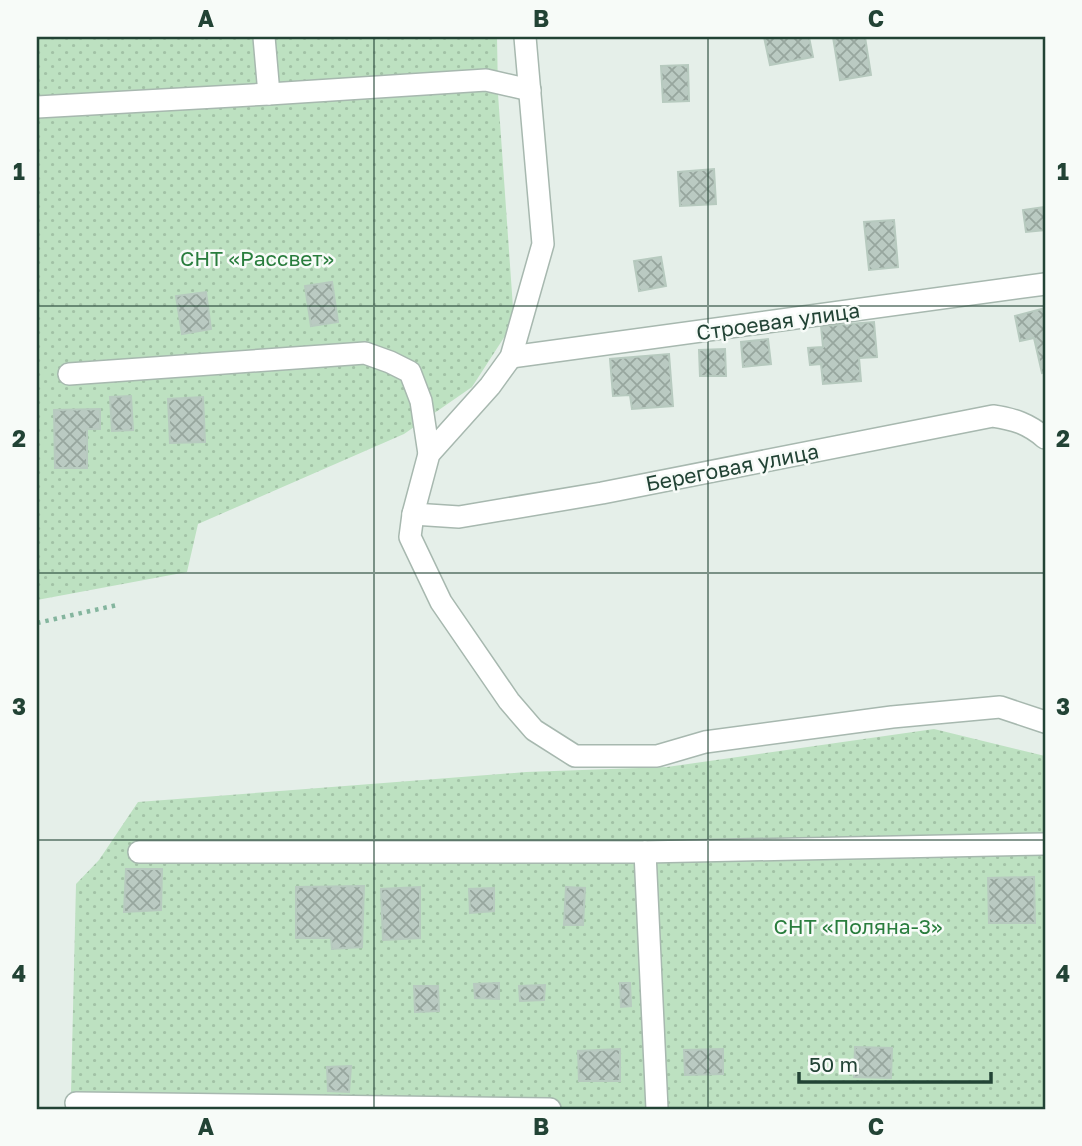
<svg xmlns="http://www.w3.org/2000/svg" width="1082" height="1146" viewBox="0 0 1082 1146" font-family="'Golos Text',sans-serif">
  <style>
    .garden { fill: url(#garden-dots) }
    .building { fill: url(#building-cross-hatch); stroke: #b7cabf; stroke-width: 2 }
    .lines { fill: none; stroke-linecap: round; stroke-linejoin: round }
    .minor-casing { stroke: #a7b8af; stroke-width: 24 }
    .path { stroke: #84b59e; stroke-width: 4.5; stroke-dasharray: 3.5 5; stroke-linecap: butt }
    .minor { stroke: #fff; stroke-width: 21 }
    .grid { fill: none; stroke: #224335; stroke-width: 2; stroke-opacity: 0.55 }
    .labels { text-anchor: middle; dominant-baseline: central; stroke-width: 5; stroke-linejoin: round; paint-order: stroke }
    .park-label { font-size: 21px; fill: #297d3d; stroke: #f7fbf8 }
    .street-label { font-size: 21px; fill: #224335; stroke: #f7fbf8 }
    .neatline { fill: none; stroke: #224335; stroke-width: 2.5 }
    .grid-label { font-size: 23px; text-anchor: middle; font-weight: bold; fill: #224335 }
  </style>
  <defs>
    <pattern id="garden-dots" width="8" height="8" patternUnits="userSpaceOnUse" patternTransform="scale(1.75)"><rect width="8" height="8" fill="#bde1c1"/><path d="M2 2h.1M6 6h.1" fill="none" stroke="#a2c2a6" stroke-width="1.8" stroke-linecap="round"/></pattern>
    <pattern id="building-cross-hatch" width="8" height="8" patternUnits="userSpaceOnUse" patternTransform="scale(1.75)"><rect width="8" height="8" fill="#bacac2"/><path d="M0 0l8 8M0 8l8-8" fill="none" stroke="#97a69e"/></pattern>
  </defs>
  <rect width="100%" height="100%" fill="#e5efe9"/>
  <g class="garden">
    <polygon points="37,37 497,37 498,94 514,322 472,387 404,434 198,524 187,572 37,600"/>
    <polygon points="934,729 1045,756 1045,1109 73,1109 71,1093 76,884 99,860 138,802 526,772 667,767"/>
  </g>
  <g class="building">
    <polygon points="764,37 809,37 813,57 770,65"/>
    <polygon points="833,37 865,37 871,75 840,80"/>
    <polygon points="688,65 689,101 663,102 661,66"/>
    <polygon points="714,169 716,204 680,206 678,172"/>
    <polygon points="1045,207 1045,230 1026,232 1023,210"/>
    <polygon points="894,220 898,267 869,270 864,222"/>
    <polygon points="661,257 666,286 639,291 634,261"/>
    <polygon points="332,282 338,322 311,326 305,286"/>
    <polygon points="206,292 211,329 182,334 176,296"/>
    <polygon points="1045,308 1045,372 1042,373 1034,338 1020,341 1015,316"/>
    <polygon points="874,322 877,357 859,358 861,381 823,384 821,364 810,365 808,348 823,347 821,326"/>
    <polygon points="768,339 771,364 743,367 741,342"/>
    <polygon points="725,349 726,376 700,376 699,350"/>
    <polygon points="669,354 673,406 632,409 630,395 613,396 610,359"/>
    <polygon points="131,396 133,430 112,431 110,397"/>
    <polygon points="203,397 205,442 170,443 168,399"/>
    <polygon points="100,409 100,429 87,429 87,468 55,468 54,410"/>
    <polygon points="126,869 162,869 161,910 124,912"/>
    <polygon points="1034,877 1035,923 989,923 988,878"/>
    <polygon points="364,886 362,947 332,949 331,938 296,938 296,887"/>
    <polygon points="420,887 420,938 383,940 381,889"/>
    <polygon points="566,887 585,888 583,925 564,925"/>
    <polygon points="494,888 494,911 470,913 469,889"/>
    <polygon points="499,983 499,999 475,998 474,984"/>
    <polygon points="620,983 630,983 631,1006 621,1007"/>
    <polygon points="545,985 544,1000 520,1001 519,986"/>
    <polygon points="414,986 438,986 439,1011 415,1012"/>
    <polygon points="855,1047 892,1048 891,1078 854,1077"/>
    <polygon points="620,1049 620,1081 579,1081 578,1051"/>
    <polygon points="723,1049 723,1074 685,1075 684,1050"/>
    <polygon points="351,1066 349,1092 328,1091 327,1067"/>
  </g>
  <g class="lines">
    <defs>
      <g id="minor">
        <polyline points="264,37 269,94"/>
        <polyline points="525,37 543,244 511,357 490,386 429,454 413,514 410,537 441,602 509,701 534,730 575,756 657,756 705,742 892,717 1000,707 1045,722"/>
        <polyline points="37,107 269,94 486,80 530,90"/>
        <polyline points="511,357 1045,284"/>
        <polyline points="69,374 365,353 390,362 410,372 421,401 429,454"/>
        <path d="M413,514l46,3 143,-24 391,-77c21,3 36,8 52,22"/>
        <polyline points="139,852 645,852 1045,844"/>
        <polyline points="645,852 657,1109"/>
        <polyline points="76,1103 550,1109"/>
      </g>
    </defs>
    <use href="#minor" class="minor-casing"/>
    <polyline class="path" points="37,623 117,605"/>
    <use href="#minor" class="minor"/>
  </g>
  <path class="grid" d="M374,37v1072M708,37v1072M37,306h1008M37,573h1008M37,840h1008"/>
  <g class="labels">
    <g class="park-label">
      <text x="257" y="258">СНТ «Рассвет»</text>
      <text x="858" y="926">СНТ «Поляна-3»</text>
    </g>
    <g class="street-label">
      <text transform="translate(778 321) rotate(-8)">Строевая улица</text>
      <text transform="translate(732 467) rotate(-11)">Береговая улица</text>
    </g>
  </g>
  <rect width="1082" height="1146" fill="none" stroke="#f7fbf8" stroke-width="77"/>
  <path d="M799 1072v10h192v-10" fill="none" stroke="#224335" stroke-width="3.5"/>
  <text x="809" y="1072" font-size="21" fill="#224335" stroke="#f7fbf8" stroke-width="5" paint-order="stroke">50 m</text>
  <rect x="38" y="38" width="1006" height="1070" class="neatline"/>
  <g class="grid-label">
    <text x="206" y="27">A</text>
    <text x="541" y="27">B</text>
    <text x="876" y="27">C</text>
    <text x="19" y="180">1</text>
    <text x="1063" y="180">1</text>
    <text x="19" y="447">2</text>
    <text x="1063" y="447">2</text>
    <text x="19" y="715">3</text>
    <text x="1063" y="715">3</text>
    <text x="19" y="982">4</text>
    <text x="1063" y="982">4</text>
    <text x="206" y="1135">A</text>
    <text x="541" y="1135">B</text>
    <text x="876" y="1135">C</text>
  </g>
</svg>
